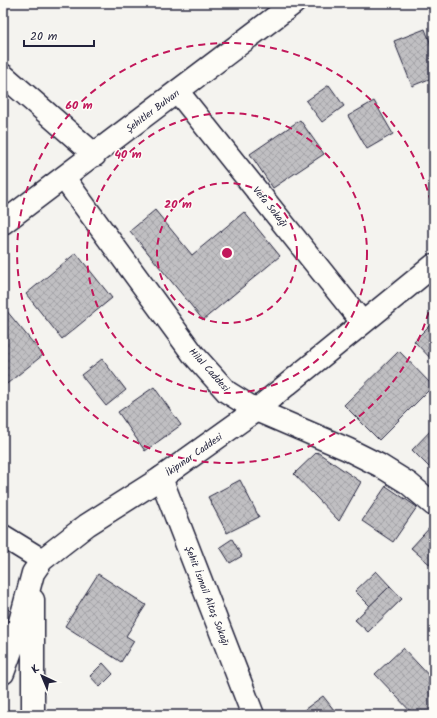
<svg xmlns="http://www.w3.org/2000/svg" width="437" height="718" viewBox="0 0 437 718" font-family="Kalam,sans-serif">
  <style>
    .building { fill: url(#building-cross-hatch); stroke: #22223b }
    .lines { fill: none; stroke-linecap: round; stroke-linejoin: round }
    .minor-casing { stroke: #22223b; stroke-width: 25 }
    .major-casing { stroke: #22223b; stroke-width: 25 }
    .minor { stroke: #fdfcf7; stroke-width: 22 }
    .major { stroke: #fdfcf7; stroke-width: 22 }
    .ring { fill: none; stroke: #c2185b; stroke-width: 2; stroke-dasharray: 7 5 }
    .labels { text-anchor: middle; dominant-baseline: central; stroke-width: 3; stroke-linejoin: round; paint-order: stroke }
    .street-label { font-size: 10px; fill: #22223b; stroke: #fdfcf7 }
    .centre { fill: #c2185b; stroke: #fdfcf7; stroke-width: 2 }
    .ring-label { font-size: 12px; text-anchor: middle; font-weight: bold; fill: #c2185b; stroke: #fdfcf7; stroke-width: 3; stroke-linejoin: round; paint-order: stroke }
  </style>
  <defs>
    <pattern id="building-cross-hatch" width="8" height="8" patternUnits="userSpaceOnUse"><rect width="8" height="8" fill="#c0bfc2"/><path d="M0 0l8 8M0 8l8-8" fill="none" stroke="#a5a4a8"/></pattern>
  </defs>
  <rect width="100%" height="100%" fill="#f4f3ef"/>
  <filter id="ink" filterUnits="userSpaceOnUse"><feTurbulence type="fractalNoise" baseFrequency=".025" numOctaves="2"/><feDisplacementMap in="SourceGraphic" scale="8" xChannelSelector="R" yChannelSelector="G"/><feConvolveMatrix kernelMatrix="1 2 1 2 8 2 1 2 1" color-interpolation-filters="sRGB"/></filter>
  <g filter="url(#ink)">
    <g class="building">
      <polygon points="425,29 434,52 434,77 412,86 394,41"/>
      <polygon points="329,85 344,106 322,122 306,101"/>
      <polygon points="374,101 393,134 367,149 348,116"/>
      <polygon points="300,120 324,154 273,188 250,154"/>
      <polygon points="155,210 192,255 244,212 280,256 203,320 130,231"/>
      <polygon points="76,253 112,298 62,339 26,294"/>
      <polygon points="6,310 43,355 3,387 3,313"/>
      <polygon points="434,321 434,362 414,341"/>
      <polygon points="399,351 433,386 379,440 344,405"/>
      <polygon points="102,359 126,390 106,406 81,375"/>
      <polygon points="154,387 181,425 145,451 118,412"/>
      <polygon points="434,427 434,472 412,450"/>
      <polygon points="317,452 361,482 339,521 294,474"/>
      <polygon points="240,480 259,517 227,533 208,497"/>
      <polygon points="386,486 417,507 393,542 362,521"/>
      <polygon points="434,523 434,568 411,548"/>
      <polygon points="232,539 242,556 230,563 220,547"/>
      <polygon points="376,571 390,586 370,606 355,591"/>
      <polygon points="98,574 146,605 126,636 134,641 121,662 65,626"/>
      <polygon points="390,586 402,599 368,632 355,620"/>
      <polygon points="3,604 13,614 3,624"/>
      <polygon points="403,648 434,681 434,715 414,715 375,674"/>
      <polygon points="103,663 113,674 100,687 90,676"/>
      <polygon points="323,696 338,715 297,715"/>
    </g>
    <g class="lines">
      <defs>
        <g id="minor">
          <polyline points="3,75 95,155"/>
          <polyline points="178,92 362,322"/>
          <polyline points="64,178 193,354 227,392 256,410 347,449 379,465 408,483 434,505"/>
          <polyline points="161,478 253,715"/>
          <polyline points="3,536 42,560"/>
          <polyline points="3,673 16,637 33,573 42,560 87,525 161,478 256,410 434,265"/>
          <polyline points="33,715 33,600"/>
        </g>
        <polyline id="major" points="3,223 294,3"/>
      </defs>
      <use href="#minor" class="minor-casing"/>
      <use href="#major" class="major-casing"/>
      <use href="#minor" class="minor"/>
      <use href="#major" class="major"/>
    </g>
  </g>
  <g class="ring">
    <circle cx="227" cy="253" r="70"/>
    <circle cx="227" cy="253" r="140"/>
    <path d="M434 289A210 210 0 1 1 434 217"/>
  </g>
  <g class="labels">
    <g class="street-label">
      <text transform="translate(153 111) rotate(-37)">Şehitler Bulvarı</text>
      <text transform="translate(270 207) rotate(51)">Vefa Sokağı</text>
      <text transform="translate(209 370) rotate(48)">Hilal Caddesi</text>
      <text transform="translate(194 455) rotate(-35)">İkipınar Caddesi</text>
      <text transform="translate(207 596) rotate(69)">Şehit İsmail Altaş Sokağı</text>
    </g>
  </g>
  <circle cx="227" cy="253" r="6" class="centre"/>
  <g class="ring-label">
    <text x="79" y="109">60 m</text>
    <text x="128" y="158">40 m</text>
    <text x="178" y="208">20 m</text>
  </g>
  <rect width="437" height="718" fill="none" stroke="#fdfcf7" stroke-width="16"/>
  <rect x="8" y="8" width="421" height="702" fill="none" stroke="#22223b" stroke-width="1.5" filter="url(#ink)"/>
  <g transform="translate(42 676) rotate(316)" stroke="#fdfcf7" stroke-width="3" paint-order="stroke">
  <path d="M0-3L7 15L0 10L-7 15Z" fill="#22223b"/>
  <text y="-6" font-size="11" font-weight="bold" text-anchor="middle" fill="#22223b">K</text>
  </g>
  <path d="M24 40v6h70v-6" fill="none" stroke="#22223b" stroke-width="2"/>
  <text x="30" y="40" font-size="12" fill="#22223b" stroke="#fdfcf7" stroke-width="3" paint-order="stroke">20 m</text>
</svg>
